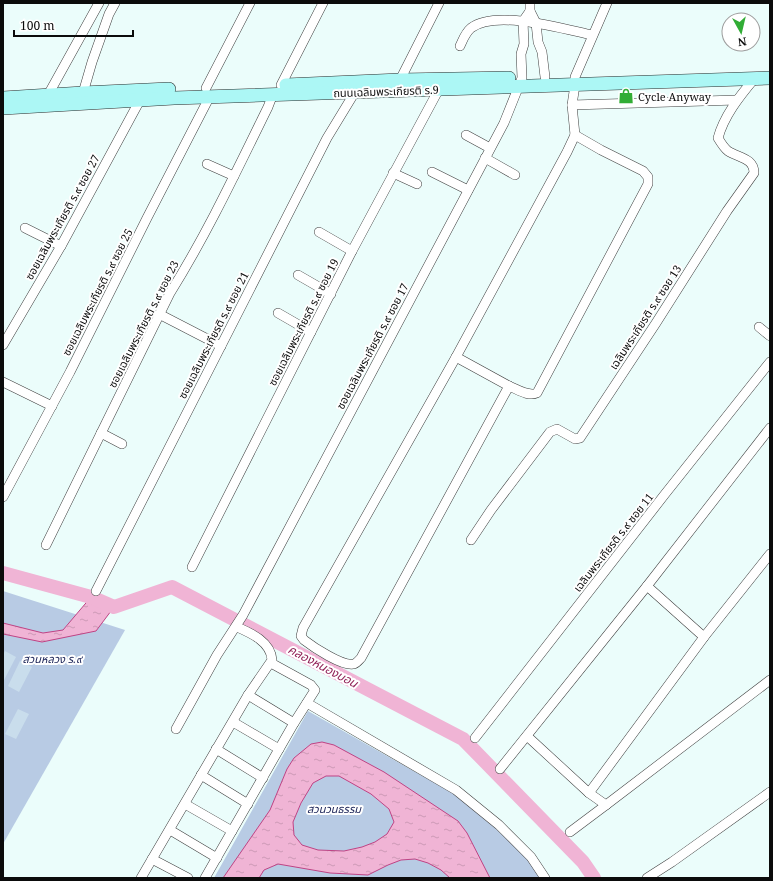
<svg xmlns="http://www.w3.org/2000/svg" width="773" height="881" viewBox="0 0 773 881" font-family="'Noto Serif','Noto Sans Thai',serif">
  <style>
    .park { fill: #b8cbe4 }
    .pitch { fill: #c9ddec }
    .water { fill: url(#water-ripples); stroke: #bf4384; fill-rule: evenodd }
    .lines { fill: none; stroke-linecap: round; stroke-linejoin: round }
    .river { stroke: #f0b4d5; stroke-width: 14 }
    .minor-casing { stroke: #3e3e3e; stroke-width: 10 }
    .secondary-casing { stroke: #2d2d2d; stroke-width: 14 }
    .minor { stroke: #fff; stroke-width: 9 }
    .secondary { stroke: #acf7f5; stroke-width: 13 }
    .labels { text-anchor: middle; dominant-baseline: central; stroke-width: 4; stroke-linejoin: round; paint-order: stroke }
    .street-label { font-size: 11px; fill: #0b0b0b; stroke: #fff }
    .poi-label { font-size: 11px; fill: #0b0b0b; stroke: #fff; text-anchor: start }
    .park-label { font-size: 11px; font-style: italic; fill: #222a5c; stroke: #fff }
    .water-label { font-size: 12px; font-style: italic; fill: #902157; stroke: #fff }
  </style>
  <defs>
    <pattern id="water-ripples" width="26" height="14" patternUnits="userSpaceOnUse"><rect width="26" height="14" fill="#f0b4d5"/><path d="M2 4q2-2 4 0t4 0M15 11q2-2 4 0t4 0" fill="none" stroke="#cc99b6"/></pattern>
  </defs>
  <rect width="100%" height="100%" fill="#ebfdfb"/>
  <g class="park">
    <polygon points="3,591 125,630 3,844"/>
    <polygon points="308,711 454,794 495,828 528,860 540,878 214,878"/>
  </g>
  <g class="pitch">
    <polygon points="5,651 16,657 3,682 3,655"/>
    <polygon points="20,661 32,667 19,692 8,686"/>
    <polygon points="18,709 29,714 16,739 5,734"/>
  </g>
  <g class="water">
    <polygon points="91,597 114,607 96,631 42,642 3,634 3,623 43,633 63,630"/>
    <path d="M322,742l12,3 50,27 74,49 9,12 23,45h-40l-9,-8 -13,-7 -13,-4 -14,1 -13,5 -20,10 -38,-2 -52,-9 -14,6 -5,8h-36l47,-68 17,-41 7,-11 17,-14zM326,776h13l32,18 18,15 5,13 -7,12 -12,8 -13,5 -18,4 -26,-1 -16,-5 -8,-10 -1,-13 8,-19 12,-20z"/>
  </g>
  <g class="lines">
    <polyline class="river" points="3,573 91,597 114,607 172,587 463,739 583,862 594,878"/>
    <defs>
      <g id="minor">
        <polyline points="530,3 530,11 536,23 538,42 542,52 545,77"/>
        <path d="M460,46c3,-6 5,-13 11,-18 25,-19 93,1 121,7"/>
        <polyline points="400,80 439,3"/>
        <polyline points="281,85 323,3"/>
        <polyline points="206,88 250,3"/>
        <polyline points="83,93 92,62 109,14 115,3"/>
        <polyline points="48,95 99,3"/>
        <polyline points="572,105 737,100"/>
        <polyline points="466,135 490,148"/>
        <path d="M575,135l26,15 42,21 5,6v7l-111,209c-9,4 -20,-4 -28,-7l-148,272c-2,2 -4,5 -7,6 -11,3 -41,-17 -50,-24l-3,-4 2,-8 153,-271 111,-205z"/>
        <polyline points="575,135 572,105 575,85 575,77 607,3"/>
        <polyline points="485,158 515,175"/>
        <polyline points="207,164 234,176"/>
        <polyline points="432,172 468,190"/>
        <polyline points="393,173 417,184"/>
        <polyline points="25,228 61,246"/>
        <polyline points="319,232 352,251"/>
        <polyline points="298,275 331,294"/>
        <polyline points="278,313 311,332"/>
        <polyline points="159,314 221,346"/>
        <polyline points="759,327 770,336"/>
        <polyline points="3,345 61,246 140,100"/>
        <polyline points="456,357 509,386"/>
        <polyline points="3,382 52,406"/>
        <polyline points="101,433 122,444"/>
        <polyline points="3,497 70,372 147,218 210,96"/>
        <path d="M471,540l20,-30 59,-78 7,-3 18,10 5,-1 76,-115 71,-112 27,-38c0,-15 -15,-15 -26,-22 -4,-3 -7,-8 -10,-13 6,-22 21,-41 36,-59"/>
        <path d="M46,545l124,-252c37,-59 67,-123 98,-186l5,-13"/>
        <polyline points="192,567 352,251 439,89"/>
        <polyline points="647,586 704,637"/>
        <polyline points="96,591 327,138 355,92"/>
        <polyline points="248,695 294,723"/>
        <polyline points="307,703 456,790 499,825 531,857 545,878"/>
        <polyline points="233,722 279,749"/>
        <polyline points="176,729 217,655 243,615 504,123 522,78 521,54 524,44 523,21 530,11"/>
        <polyline points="527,736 589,793 606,805 770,680"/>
        <polyline points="475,738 665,494 770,362"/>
        <polyline points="216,749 263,778"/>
        <polyline points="500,769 647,586 770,428"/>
        <polyline points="201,775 248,804"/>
        <polyline points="589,793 704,637 770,554"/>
        <polyline points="185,804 232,831"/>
        <polyline points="170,830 217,858"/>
        <polyline points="570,832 606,805"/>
        <polyline points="152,859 188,878"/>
        <path d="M141,878l107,-183 24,-35c-1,-18 -21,-27 -35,-33"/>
        <polyline points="205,878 294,723 315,690 311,685 271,663"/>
        <polyline points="647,878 672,862 770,792"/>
      </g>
      <g id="secondary">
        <polyline points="286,85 400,80 509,78"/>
        <polyline points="3,98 83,93 169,89"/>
        <polyline points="3,108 174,98 770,78"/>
      </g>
    </defs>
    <use href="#minor" class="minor-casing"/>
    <use href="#secondary" class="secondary-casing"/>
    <use href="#minor" class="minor"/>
    <use href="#secondary" class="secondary"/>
  </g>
  <defs>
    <symbol id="shop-bare" viewBox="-9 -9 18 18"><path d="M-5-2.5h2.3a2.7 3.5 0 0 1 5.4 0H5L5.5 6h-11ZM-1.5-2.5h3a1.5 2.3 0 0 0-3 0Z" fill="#31ad35" stroke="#fff" stroke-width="2.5" paint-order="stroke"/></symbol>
  </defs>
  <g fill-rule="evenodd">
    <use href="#shop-bare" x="615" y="85" width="22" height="22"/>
  </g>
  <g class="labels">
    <g class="street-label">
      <text transform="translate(386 91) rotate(-2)">ถนนเฉลิมพระเกียรติ ร.9</text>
      <text transform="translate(62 217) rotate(-61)">ซอยเฉลิมพระเกียรติ ร.๙ ซอย 27</text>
      <text transform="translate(97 292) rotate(-63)">ซอยเฉลิมพระเกียรติ ร.๙ ซอย 25</text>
      <text transform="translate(645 317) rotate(-57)">เฉลิมพระเกียรติ ร.๙ ซอย 13</text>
      <text transform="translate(303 322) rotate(-63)">ซอยเฉลิมพระเกียรติ ร.๙ ซอย 19</text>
      <text transform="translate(143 324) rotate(-63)">ซอยเฉลิมพระเกียรติ ร.๙ ซอย 23</text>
      <text transform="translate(213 335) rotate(-63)">ซอยเฉลิมพระเกียรติ ร.๙ ซอย 21</text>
      <text transform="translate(372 346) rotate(-62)">ซอยเฉลิมพระเกียรติ ร.๙ ซอย 17</text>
      <text transform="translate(613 542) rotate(-52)">เฉลิมพระเกียรติ ร.๙ ซอย 11</text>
    </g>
    <g class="poi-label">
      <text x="638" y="96">Cycle Anyway</text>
    </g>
    <g class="park-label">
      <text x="52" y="658">สวนหลวง ร.๙</text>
      <text x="334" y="808">สวนวนธรรม</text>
    </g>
    <g class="water-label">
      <text transform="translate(323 666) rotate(28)">คลองหนองบอน</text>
    </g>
  </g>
  <rect width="773" height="881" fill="none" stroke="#0b0b0b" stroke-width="8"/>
  <g transform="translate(741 32) rotate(172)"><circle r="19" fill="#ffffff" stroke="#9d9d9d"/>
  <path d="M0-3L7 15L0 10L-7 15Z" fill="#31ad35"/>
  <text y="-6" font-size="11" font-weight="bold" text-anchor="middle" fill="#0b0b0b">N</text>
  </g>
  <path d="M14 30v6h119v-6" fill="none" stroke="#0b0b0b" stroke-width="2"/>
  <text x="20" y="30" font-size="12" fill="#0b0b0b" stroke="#ffffff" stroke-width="3" paint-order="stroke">100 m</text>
</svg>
